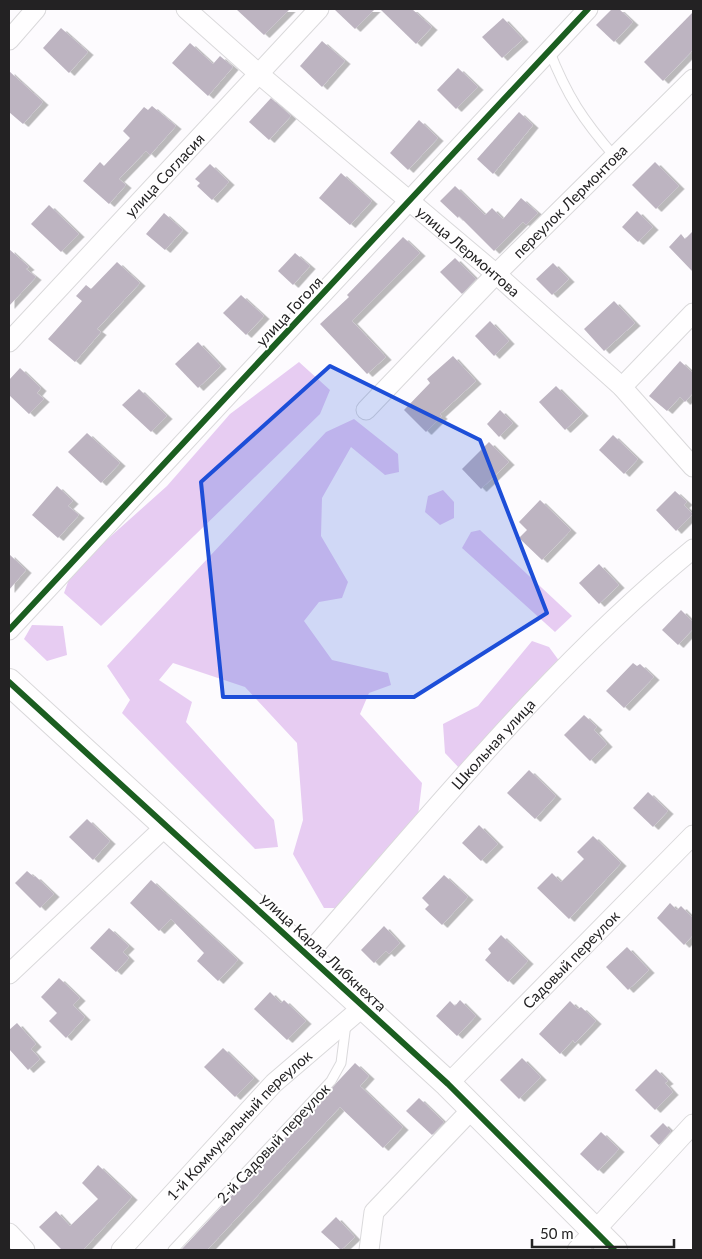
<svg xmlns="http://www.w3.org/2000/svg" width="702" height="1259" viewBox="0 0 702 1259" font-family="Lato,sans-serif">
  <style>
    .forest { fill: #e7ccf2 }
    .building { fill: #bdb4c1; filter: url(#shadow) }
    .lines { fill: none; stroke-linecap: round; stroke-linejoin: round }
    .lane-casing { stroke: #dad9db; stroke-width: 11 }
    .street-casing { stroke: #dad9db; stroke-width: 21 }
    .secondary-casing { stroke: #dad9db; stroke-width: 28 }
    .lane { stroke: #fffeff; stroke-width: 9 }
    .street { stroke: #fffeff; stroke-width: 19 }
    .secondary { stroke: #fffeff; stroke-width: 26 }
    .cycleway-casing { stroke: #fff; stroke-width: 9 }
    .cycleway { stroke: #1b5e20; stroke-width: 6 }
    .marked { fill: #1d4ed8; fill-opacity: 0.2; stroke: #1d4ed8; stroke-width: 4; stroke-linejoin: round }
    .labels { text-anchor: middle; dominant-baseline: central; stroke-width: 4; stroke-linejoin: round; paint-order: stroke }
    .street-label { font-size: 15px; fill: #232223; stroke: #fff }
  </style>
  <defs>
    <filter id="shadow"><feDropShadow dx="5.5" dy="3" stdDeviation="0" flood-color="#0004"/></filter>
  </defs>
  <rect width="100%" height="100%" fill="#fdfbfe"/>
  <g class="forest">
    <polygon points="299,362 330,390 320,414 101,626 64,593 72,571 167,486 230,414"/>
    <polygon points="354,419 398,454 399,472 385,475 351,447 322,498 321,536 348,582 342,598 319,602 304,621 332,660 388,673 391,685 369,693 360,714 422,783 418,816 343,908 324,908 293,854 303,820 297,743 245,687 173,663 159,680 192,702 186,722 274,820 278,847 255,849 122,713 130,700 107,666 326,432"/>
    <polygon points="443,490 454,502 454,518 440,525 425,512 428,496"/>
    <polygon points="480,530 572,616 555,632 462,548 471,532"/>
    <polygon points="32,625 63,626 67,655 47,661 24,639"/>
    <polygon points="532,641 549,647 560,662 461,770 445,753 443,724 478,706"/>
  </g>
  <g class="building">
    <polygon points="236,9 290,9 264,35"/>
    <polygon points="334,9 375,9 355,29"/>
    <polygon points="380,9 412,9 432,27 416,44"/>
    <polygon points="612,9 619,9 633,22 614,42 596,25"/>
    <polygon points="693,12 693,50 663,81 644,62"/>
    <polygon points="503,18 523,39 502,58 482,37"/>
    <polygon points="61,28 88,52 69,73 43,48"/>
    <polygon points="322,41 345,61 322,87 300,66"/>
    <polygon points="190,43 213,64 220,56 233,67 208,96 172,63"/>
    <polygon points="458,68 478,87 456,109 437,90"/>
    <polygon points="9,71 43,102 23,124 9,112"/>
    <polygon points="271,98 291,116 269,140 249,122"/>
    <polygon points="152,106 176,126 150,155 146,151 119,179 126,185 109,204 83,181 100,162 104,166 130,138 123,131 144,107 148,110"/>
    <polygon points="519,112 533,125 493,174 477,159"/>
    <polygon points="419,120 438,138 408,170 390,153"/>
    <polygon points="655,162 679,186 656,209 632,185"/>
    <polygon points="210,164 229,182 212,200 197,186 200,183 195,179"/>
    <polygon points="341,173 372,201 350,225 319,198"/>
    <polygon points="455,186 485,215 492,208 503,219 521,198 538,213 526,225 523,222 494,251 459,216 458,218 440,201"/>
    <polygon points="49,205 79,234 61,252 31,224"/>
    <polygon points="637,211 653,227 638,242 622,227"/>
    <polygon points="164,213 183,230 165,250 146,234"/>
    <polygon points="693,231 693,272 669,247 681,234 685,239"/>
    <polygon points="403,237 420,253 352,321 386,357 367,374 320,324 349,297 347,295"/>
    <polygon points="9,249 29,267 26,269 36,277 9,306"/>
    <polygon points="295,253 310,266 293,285 278,271"/>
    <polygon points="455,258 476,279 462,294 440,272"/>
    <polygon points="117,262 140,283 97,329 101,332 75,362 48,339 82,301 76,296 86,285 91,289"/>
    <polygon points="553,263 569,279 552,295 536,279"/>
    <polygon points="241,295 264,316 246,335 223,313"/>
    <polygon points="614,301 635,323 604,351 584,329"/>
    <polygon points="490,321 509,341 494,356 475,336"/>
    <polygon points="198,342 221,366 198,388 175,364"/>
    <polygon points="453,356 476,381 440,414 442,416 426,432 404,410 430,383 427,379"/>
    <polygon points="680,361 693,373 693,393 685,402 680,397 667,411 649,396"/>
    <polygon points="20,368 41,388 37,393 44,399 29,414 9,395 9,380"/>
    <polygon points="556,386 583,413 565,430 539,402"/>
    <polygon points="139,389 167,416 151,432 122,405"/>
    <polygon points="500,410 513,423 499,437 487,424"/>
    <polygon points="87,433 120,463 101,483 68,452"/>
    <polygon points="613,435 638,459 624,474 599,450"/>
    <polygon points="489,442 509,462 481,489 462,469"/>
    <polygon points="57,486 73,501 68,506 79,515 58,538 32,515"/>
    <polygon points="675,491 687,502 684,505 693,514 676,531 656,510"/>
    <polygon points="540,500 571,530 542,560 519,538 527,530 519,522"/>
    <polygon points="9,554 26,570 9,590"/>
    <polygon points="599,564 619,585 599,604 579,583"/>
    <polygon points="681,610 693,622 693,629 678,645 662,630"/>
    <polygon points="633,663 637,666 640,664 654,677 624,708 606,691"/>
    <polygon points="584,715 597,727 594,730 607,744 590,761 564,735"/>
    <polygon points="529,770 556,796 535,819 507,793"/>
    <polygon points="648,792 668,811 653,827 633,808"/>
    <polygon points="87,819 110,841 93,860 69,837"/>
    <polygon points="479,825 498,844 481,861 462,843"/>
    <polygon points="593,836 621,863 569,919 537,888 552,873 561,882 584,859 577,852"/>
    <polygon points="27,871 34,877 35,876 54,894 40,908 15,883"/>
    <polygon points="444,875 468,897 442,925 425,909 429,905 422,898"/>
    <polygon points="151,880 238,960 218,981 197,961 204,953 171,919 159,931 130,903"/>
    <polygon points="670,903 677,910 681,906 693,918 693,935 684,945 657,918"/>
    <polygon points="384,926 400,943 389,954 386,951 374,963 361,950"/>
    <polygon points="109,928 129,946 123,952 129,958 116,972 90,948"/>
    <polygon points="501,935 528,961 508,982 485,960 491,953 488,949"/>
    <polygon points="627,947 649,970 628,990 606,967"/>
    <polygon points="59,978 80,998 73,1005 85,1017 66,1038 49,1021 57,1013 41,997"/>
    <polygon points="270,992 281,1003 284,1000 306,1021 287,1040 254,1009"/>
    <polygon points="460,1000 476,1016 457,1036 436,1016 450,1001 455,1006"/>
    <polygon points="570,1001 578,1009 581,1007 596,1021 575,1043 573,1040 560,1054 539,1034"/>
    <polygon points="17,1023 36,1044 31,1049 40,1059 28,1070 9,1049 9,1030"/>
    <polygon points="223,1048 254,1078 235,1097 204,1067"/>
    <polygon points="522,1058 541,1077 519,1099 500,1080"/>
    <polygon points="355,1063 369,1076 360,1086 403,1127 383,1148 340,1107 207,1250 181,1250"/>
    <polygon points="656,1069 668,1081 665,1083 673,1092 655,1110 635,1090"/>
    <polygon points="419,1098 444,1122 432,1135 406,1111"/>
    <polygon points="663,1123 671,1131 659,1145 650,1136"/>
    <polygon points="601,1132 619,1149 598,1171 580,1154"/>
    <polygon points="98,1165 132,1197 83,1250 62,1250 39,1227 56,1211 70,1226 98,1199 82,1183"/>
    <polygon points="336,1217 355,1237 341,1250 321,1232"/>
  </g>
  <g class="lines">
    <defs>
      <g id="lane">
        <path d="M549,50c18,46 34,70 66,107"/>
        <polyline points="173,1250 331,1081 341,1063 346,1024"/>
      </g>
      <g id="street">
        <path id="s1" d="M186,9l73,65 237,200 126,113 71,80"/>
        <polyline points="9,40 36,9"/>
        <path id="s2" d="M9,342l310,-333"/>
        <polyline points="622,387 693,313"/>
        <path id="s3" d="M366,410l130,-136 197,-195"/>
        <polyline points="9,630 588,9"/>
        <path id="s4" d="M308,954c123,-139 241,-287 385,-405"/>
        <polyline points="9,974 167,825"/>
        <path id="s5" d="M448,1084l245,-249"/>
        <polyline points="9,1233 25,1250"/>
        <path id="s6" d="M121,1250l153,-167 90,-77"/>
        <polyline points="369,1250 374,1212 473,1108"/>
        <polyline points="577,1250 693,1124"/>
      </g>
      <polyline id="secondary" points="9,682 448,1084 614,1250"/>
    </defs>
    <use href="#lane" class="lane-casing"/>
    <use href="#street" class="street-casing"/>
    <use href="#secondary" class="secondary-casing"/>
    <use href="#lane" class="lane"/>
    <use href="#street" class="street"/>
    <use href="#secondary" class="secondary"/>
    <defs>
      <g id="cycleway">
        <polyline points="9,630 588,9"/>
        <polyline points="9,682 448,1084 614,1250"/>
      </g>
    </defs>
    <use href="#cycleway" class="cycleway-casing"/>
    <use href="#cycleway" class="cycleway"/>
  </g>
  <path class="marked" d="M330,366l150,74 67,173 -133,84h-191l-22,-215z"/>
  <g class="labels">
    <g class="street-label">
      <text stroke="none"><textPath href="#s2" startOffset="228">улица Согласия</textPath></text>
      <text stroke="none"><textPath href="#s3" startOffset="292">переулок Лермонтова</textPath></text>
      <text stroke="none"><textPath href="#s1" startOffset="372">улица Лермонтова</textPath></text>
      <text transform="translate(289 311) rotate(-47)">улица Гоголя</text>
      <text stroke="none"><textPath href="#s4" startOffset="280">Школьная улица</textPath></text>
      <text transform="translate(324 952) rotate(43)">улица Карла Либкнехта</text>
      <text stroke="none"><textPath href="#s5" startOffset="175">Садовый переулок</textPath></text>
      <text stroke="none"><textPath href="#s6" startOffset="172">1-й Коммунальный переулок</textPath></text>
      <text transform="translate(273 1143) rotate(-47)">2-й Садовый переулок</text>
    </g>
  </g>
  <rect width="702" height="1259" fill="none" stroke="#232223" stroke-width="20"/>
  <path d="M532 1239v8h142v-8" fill="none" stroke="#232223" stroke-width="2.5"/>
  <text x="540" y="1239" font-size="15" fill="#232223" stroke="#ffffff" stroke-width="4" paint-order="stroke">50 m</text>
</svg>
